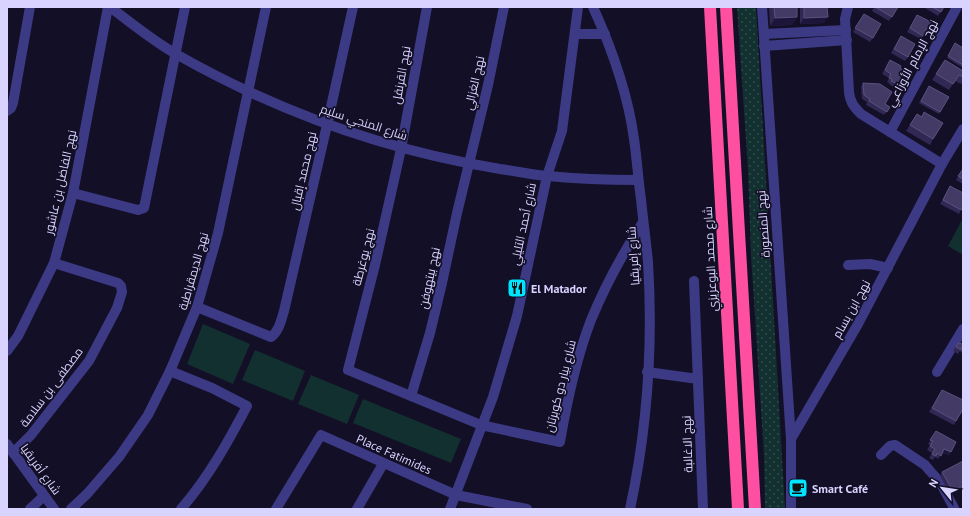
<svg xmlns="http://www.w3.org/2000/svg" width="970" height="516" viewBox="0 0 970 516" font-family="'PT Sans',Cairo,sans-serif">
  <style>
    .grass { fill: url(#grass-dots) }
    .garden { fill: #12302f }
    .lines { fill: none; stroke-linecap: round; stroke-linejoin: round }
    .minor { stroke: #3d3a85; stroke-width: 10 }
    .highway { stroke: #ff4fa3; stroke-width: 12 }
    .wall { fill: #312854 }
    .shaded-wall { fill: #1d163a }
    .building { fill: #433a66; stroke: #5a527e }
    .labels { text-anchor: middle; dominant-baseline: central; stroke-width: 3.5; stroke-linejoin: round; paint-order: stroke }
    .street-label { font-size: 12px; fill: #d9d4ff; stroke: #130f26 }
    .poi-label { font-size: 12px; font-weight: bold; fill: #d9d4ff; stroke: #130f26; text-anchor: start }
  </style>
  <defs>
    <pattern id="grass-dots" width="8" height="8" patternUnits="userSpaceOnUse"><rect width="8" height="8" fill="#12302f"/><path d="M2 2h.1M6 6h.1" fill="none" stroke="#344d4e" stroke-width="1.8" stroke-linecap="round"/></pattern>
  </defs>
  <rect width="100%" height="100%" fill="#130f26"/>
  <polygon class="grass" points="737,7 756,7 785,509 765,509 764,456 751,255 748,170"/>
  <g class="garden">
    <polygon points="963,218 963,255 948,246"/>
    <polygon points="203,324 250,344 233,384 187,364"/>
    <polygon points="255,350 305,371 293,401 242,380"/>
    <polygon points="311,375 359,395 347,424 298,404"/>
    <polygon points="363,399 461,439 451,463 353,423"/>
  </g>
  <g class="lines">
    <g class="minor">
      <path d="M110,7c21,16 43,34 66,47 102,58 208,96 324,115 16,2 32,6 48,7 30,3 60,4 90,4"/>
      <path d="M427,7l-26,142 -26,116 -27,105 133,55 79,17c7,-41 16,-83 31,-122 14,-34 32,-67 52,-98"/>
      <path d="M593,7c19,42 35,87 41,132 3,20 4,40 7,60 2,21 5,42 7,63 5,81 -1,168 -18,247"/>
      <polyline points="762,7 791,439"/>
      <path d="M848,7l-3,12 4,73c1,10 5,15 12,22l81,50"/>
      <polyline points="575,34 605,34"/>
      <polyline points="764,34 846,30"/>
      <polyline points="764,46 847,40"/>
      <polyline points="7,111 11,108 13,103 30,7"/>
      <polyline points="890,132 957,7"/>
      <polyline points="73,193 138,210 144,208 185,7"/>
      <polyline points="848,265 870,264 888,268"/>
      <polyline points="694,281 703,509"/>
      <path d="M197,307l74,30c8,-6 10,-16 13,-26l43,-186 26,-118"/>
      <polyline points="7,351 18,336 54,263 73,193 108,7"/>
      <path d="M170,371l42,17 35,18c-19,36 -39,72 -66,103"/>
      <polyline points="647,372 698,379"/>
      <polyline points="937,372 963,329"/>
      <polyline points="411,396 430,333 442,283 457,213 488,85 504,7"/>
      <polyline points="7,444 54,509"/>
      <polyline points="13,453 31,435 89,361 117,308 122,292 121,286 118,283 54,263"/>
      <polyline points="881,455 890,446 895,445 925,465 930,471 940,482 954,508"/>
      <polyline points="30,509 44,496"/>
      <polyline points="71,509 87,494 119,457 148,415 170,371 197,307 218,233 266,7"/>
      <polyline points="276,509 321,435 456,495 527,509"/>
      <polyline points="357,509 383,464"/>
      <polyline points="450,509 493,397 517,316 547,176 562,131 578,7"/>
      <polyline points="791,509 791,439 858,324 942,164 963,129"/>
    </g>
    <g class="highway">
      <polyline points="710,7 738,509"/>
      <polyline points="726,7 755,509"/>
    </g>
  </g>
  <g class="wall">
    <polygon points="769,7 797,7 797,17 792,25 770,26"/>
    <polygon points="800,7 827,7 824,23 800,24"/>
    <polygon points="874,7 898,7 889,21 872,11"/>
    <polygon points="926,7 944,7 938,16 925,8"/>
    <polygon points="864,14 873,38 870,42 853,32"/>
    <polygon points="917,15 923,36 921,39 907,32"/>
    <polygon points="901,36 908,57 905,61 891,53"/>
    <polygon points="955,43 963,48 963,68 947,58"/>
    <polygon points="890,60 900,68 898,84 895,88 889,84 889,83 887,82 889,78 882,74"/>
    <polygon points="945,60 963,71 963,81 961,84 955,81 949,90 932,80"/>
    <polygon points="863,83 885,104 890,107 884,115 866,105 867,102 862,99 861,87"/>
    <polygon points="929,86 949,97 939,114 919,103"/>
    <polygon points="924,112 933,139 930,145 906,131 917,114 921,117"/>
    <polygon points="963,168 963,184 956,180"/>
    <polygon points="950,186 961,210 959,214 940,204"/>
    <polygon points="963,341 963,354 960,351 958,354 953,351 958,343 961,344"/>
    <polygon points="942,390 956,421 954,425 929,412"/>
    <polygon points="936,431 951,452 949,455 942,453 938,459 935,457 933,460 929,458 932,453 927,450 930,445 928,444"/>
    <polygon points="942,472 963,488 950,495 940,476"/>
  </g>
  <g class="shaded-wall">
    <polygon points="797,17 792,25 770,26 775,18"/>
    <polygon points="828,17 824,23 800,24 804,18"/>
    <polygon points="944,449 951,452 949,455 942,453"/>
    <polygon points="963,486 963,488 950,495 953,491"/>
  </g>
  <g class="building">
    <polygon points="774,7 797,7 797,17 775,18"/>
    <polygon points="804,7 827,7 828,17 804,18"/>
    <polygon points="875,7 898,7 892,17"/>
    <polygon points="932,7 944,7 941,12"/>
    <polygon points="864,14 881,24 873,38 855,28"/>
    <polygon points="917,15 931,22 923,36 910,28"/>
    <polygon points="901,36 915,44 908,57 894,49"/>
    <polygon points="955,43 963,48 963,65 948,56"/>
    <polygon points="890,60 901,66 900,68 905,71 898,84 891,81 892,79 889,78 891,74 885,70"/>
    <polygon points="945,60 963,71 963,77 959,75 953,84 936,74"/>
    <polygon points="863,83 880,84 892,92 885,104 890,107 887,112 869,101 870,99 864,95"/>
    <polygon points="929,86 949,97 940,112 921,101"/>
    <polygon points="924,112 943,123 933,139 910,125 917,114 922,117"/>
    <polygon points="963,169 963,179 958,176"/>
    <polygon points="950,186 963,193 963,207 961,210 943,200"/>
    <polygon points="963,342 963,348 962,347 961,350 956,347 958,343 960,343 962,344"/>
    <polygon points="942,390 963,400 963,409 956,421 932,408"/>
    <polygon points="936,431 956,442 951,452 944,449 941,456 937,453 936,456 932,454 935,449 930,446 933,441 930,440"/>
    <polygon points="963,461 963,486 953,491 942,472"/>
  </g>
  <defs>
    <symbol id="restaurant-square" viewBox="-11 -11 22 22"><rect x="-9" y="-9" width="18" height="18" rx="4" fill="#00e5ff" stroke="#130f26"/><path d="M-5-6h1v4h1v-4h1v4h1v-4h1v5L-1.5 .5V6h-2V.5L-5-1ZM5-6V6H3V1.5H1.5Q1.5-4 5-6Z" fill="#111"/></symbol>
    <symbol id="cafe-square" viewBox="-11 -11 22 22"><rect x="-9" y="-9" width="18" height="18" rx="4" fill="#00e5ff" stroke="#130f26"/><path d="M-5.5-4.5H6V0H3Q3 3.5 0 3.5H-2.5Q-5.5 3.5-5.5 0ZM3-3.2v2h1.7v-2ZM-6 4.5H4V6H-6Z" fill="#111"/></symbol>
  </defs>
  <g fill-rule="evenodd">
    <use href="#restaurant-square" x="506" y="277" width="22" height="22"/>
    <use href="#cafe-square" x="787" y="477" width="22" height="22"/>
  </g>
  <g class="labels">
    <g class="street-label">
      <text transform="translate(912 63) rotate(-62)">نهج الإمام الأوزاعي</text>
      <text transform="translate(401 75) rotate(-80)">نهج القرنفل</text>
      <text transform="translate(474 83) rotate(-77)">نهج الغزالي</text>
      <text transform="translate(364 122) rotate(18)">شارع المنجي سليم</text>
      <text transform="translate(303 171) rotate(-77)">نهج محمد إقبال</text>
      <text transform="translate(60 182) rotate(-77)">نهج الفاضل بن عاشور</text>
      <text transform="translate(523 224) rotate(-78)">شارع أحمد التليلي</text>
      <text transform="translate(763 224) rotate(-94)">نهج المنصورة</text>
      <text transform="translate(633 256) rotate(-94)">شارع إفريقيا</text>
      <text transform="translate(363 257) rotate(-76)">نهج يوغرطة</text>
      <text transform="translate(710 259) rotate(-93)">شارع محمد البوعزيزي</text>
      <text transform="translate(193 271) rotate(-74)">نهج الديمقراطية</text>
      <text transform="translate(429 278) rotate(-78)">نهج بيتهوفن</text>
      <text transform="translate(851 309) rotate(-61)">نهج ابن بسام</text>
      <text transform="translate(560 386) rotate(-76)">شارع بيار دو كوبرتان</text>
      <text transform="translate(51 387) rotate(-53)">مصطفى بن سلامة</text>
      <text transform="translate(687 444) rotate(-92)">نهج الاغالبة</text>
      <text transform="translate(394 454) rotate(24)">Place Fatimides</text>
      <text transform="translate(41 469) rotate(54)">شارع أفريقيا</text>
    </g>
    <g class="poi-label">
      <text x="531" y="288">El Matador</text>
      <text x="812" y="488">Smart Café</text>
    </g>
  </g>
  <rect width="970" height="516" fill="none" stroke="#d9d4ff" stroke-width="16"/>
  <g transform="translate(942 488) rotate(300)" stroke="#130f26" stroke-width="3" paint-order="stroke">
  <path d="M0-3L7 15L0 10L-7 15Z" fill="#d9d4ff"/>
  <text y="-6" font-size="11" font-weight="bold" text-anchor="middle" fill="#d9d4ff">N</text>
  </g>
</svg>
